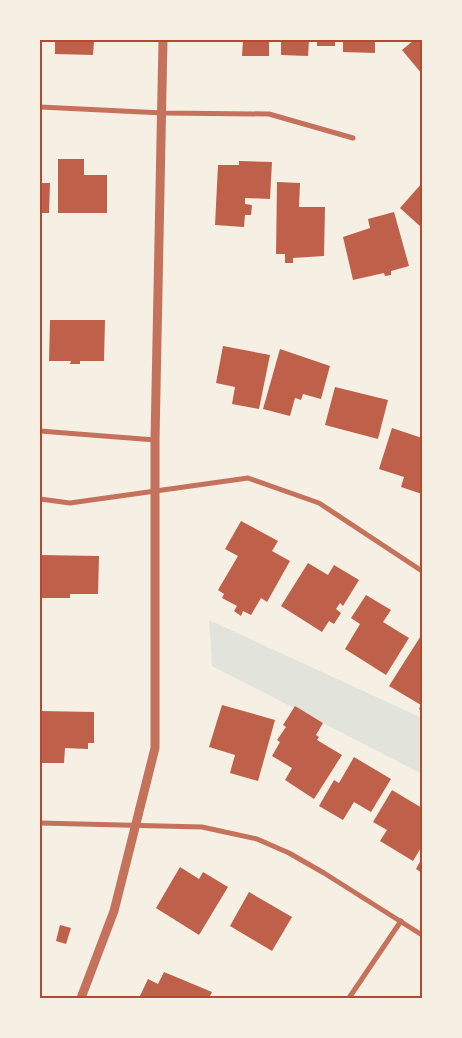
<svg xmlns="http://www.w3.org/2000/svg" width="462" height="1038" viewBox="0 0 462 1038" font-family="'Nunito Sans',sans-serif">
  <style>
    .green { fill: #e2e4dc }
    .building { fill: #bf614a }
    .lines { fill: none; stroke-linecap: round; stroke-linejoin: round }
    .minor { stroke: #c5725c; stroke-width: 5 }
    .tertiary { stroke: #c5725c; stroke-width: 9 }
    .neatline { fill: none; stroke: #b5482f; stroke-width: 2 }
  </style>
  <rect width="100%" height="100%" fill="#f6efe4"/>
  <polygon class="green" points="209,620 422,718 422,774 212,666"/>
  <g class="building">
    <polygon points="55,40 107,40 107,42 94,42 93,55 55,54"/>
    <polygon points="243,40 269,40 269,56 242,56"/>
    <polygon points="281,40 309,40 308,56 281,55"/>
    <rect x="317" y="40" width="18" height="6"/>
    <polygon points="343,40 375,40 375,53 343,52"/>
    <polygon points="414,40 422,40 422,74 402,50"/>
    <polygon points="58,159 84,159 84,175 107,175 107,213 58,213"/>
    <polygon points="239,161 272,162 270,199 245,198 245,204 252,205 251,215 245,215 244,227 215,225 218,165 239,165"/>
    <polygon points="277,182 300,183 299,207 325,207 324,256 293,258 293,263 285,263 285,254 276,254"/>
    <polygon points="40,183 50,183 49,213 40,213"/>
    <polygon points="422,183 422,228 400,208"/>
    <polygon points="394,212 409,266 391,271 391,275 385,276 384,273 353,280 343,237 370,228 368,219"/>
    <polygon points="50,320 105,320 104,361 80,361 80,364 70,364 71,361 49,361"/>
    <polygon points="223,346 270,355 259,409 232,404 235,387 216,383"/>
    <polygon points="280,349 330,366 321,399 303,394 301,400 295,398 290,416 263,409"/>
    <polygon points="335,387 388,400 378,439 325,425"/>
    <polygon points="392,428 422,438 422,494 401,487 404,477 379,469"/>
    <polygon points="241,521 278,541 272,551 290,561 267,602 261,598 251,615 243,611 241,616 234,611 237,606 222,598 224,594 218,590 238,556 225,549"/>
    <polygon points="40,555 99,556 98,594 70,594 70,598 40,598"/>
    <polygon points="308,563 328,575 334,565 359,580 343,606 340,603 336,609 341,613 334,624 329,621 322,632 281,606"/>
    <polygon points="366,595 391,610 383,622 409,638 386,675 345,649 360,624 351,618"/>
    <polygon points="422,634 422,711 419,709 421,705 389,686"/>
    <polygon points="222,705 275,720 258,781 230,773 235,755 209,747"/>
    <polygon points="295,706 323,723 316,735 319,737 317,740 342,755 314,799 285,780 292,768 272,756 280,742 277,740 286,727 283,725"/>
    <polygon points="40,711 94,712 94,743 88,743 88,749 65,748 64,763 40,763"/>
    <polygon points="354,757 391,779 371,812 354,802 343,820 319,806 334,780 339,783"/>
    <polygon points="392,790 422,808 422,846 413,861 380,841 387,830 373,822"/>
    <polygon points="422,858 422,873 416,869"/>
    <polygon points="180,867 199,879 203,872 228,887 199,935 156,908"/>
    <polygon points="249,892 292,917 272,951 230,926"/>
    <polygon points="60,925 71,928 66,944 56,941"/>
    <polygon points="164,972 212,992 209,998 139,998 148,979 158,984"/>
  </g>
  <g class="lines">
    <g class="minor">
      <polyline points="40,107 163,113 269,114 353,138"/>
      <polyline points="40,431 155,440"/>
      <polyline points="40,499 70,503 248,478 319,503 422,571"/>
      <polyline points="40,823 202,827 257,839 289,853 324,873 422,935"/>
      <polyline points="349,998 401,921"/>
    </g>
    <polyline class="tertiary" points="81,998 114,911 155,748 155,440 163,40"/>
  </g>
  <rect width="462" height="1038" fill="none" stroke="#f6efe4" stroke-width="82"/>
  <rect x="41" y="41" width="380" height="956" class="neatline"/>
</svg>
